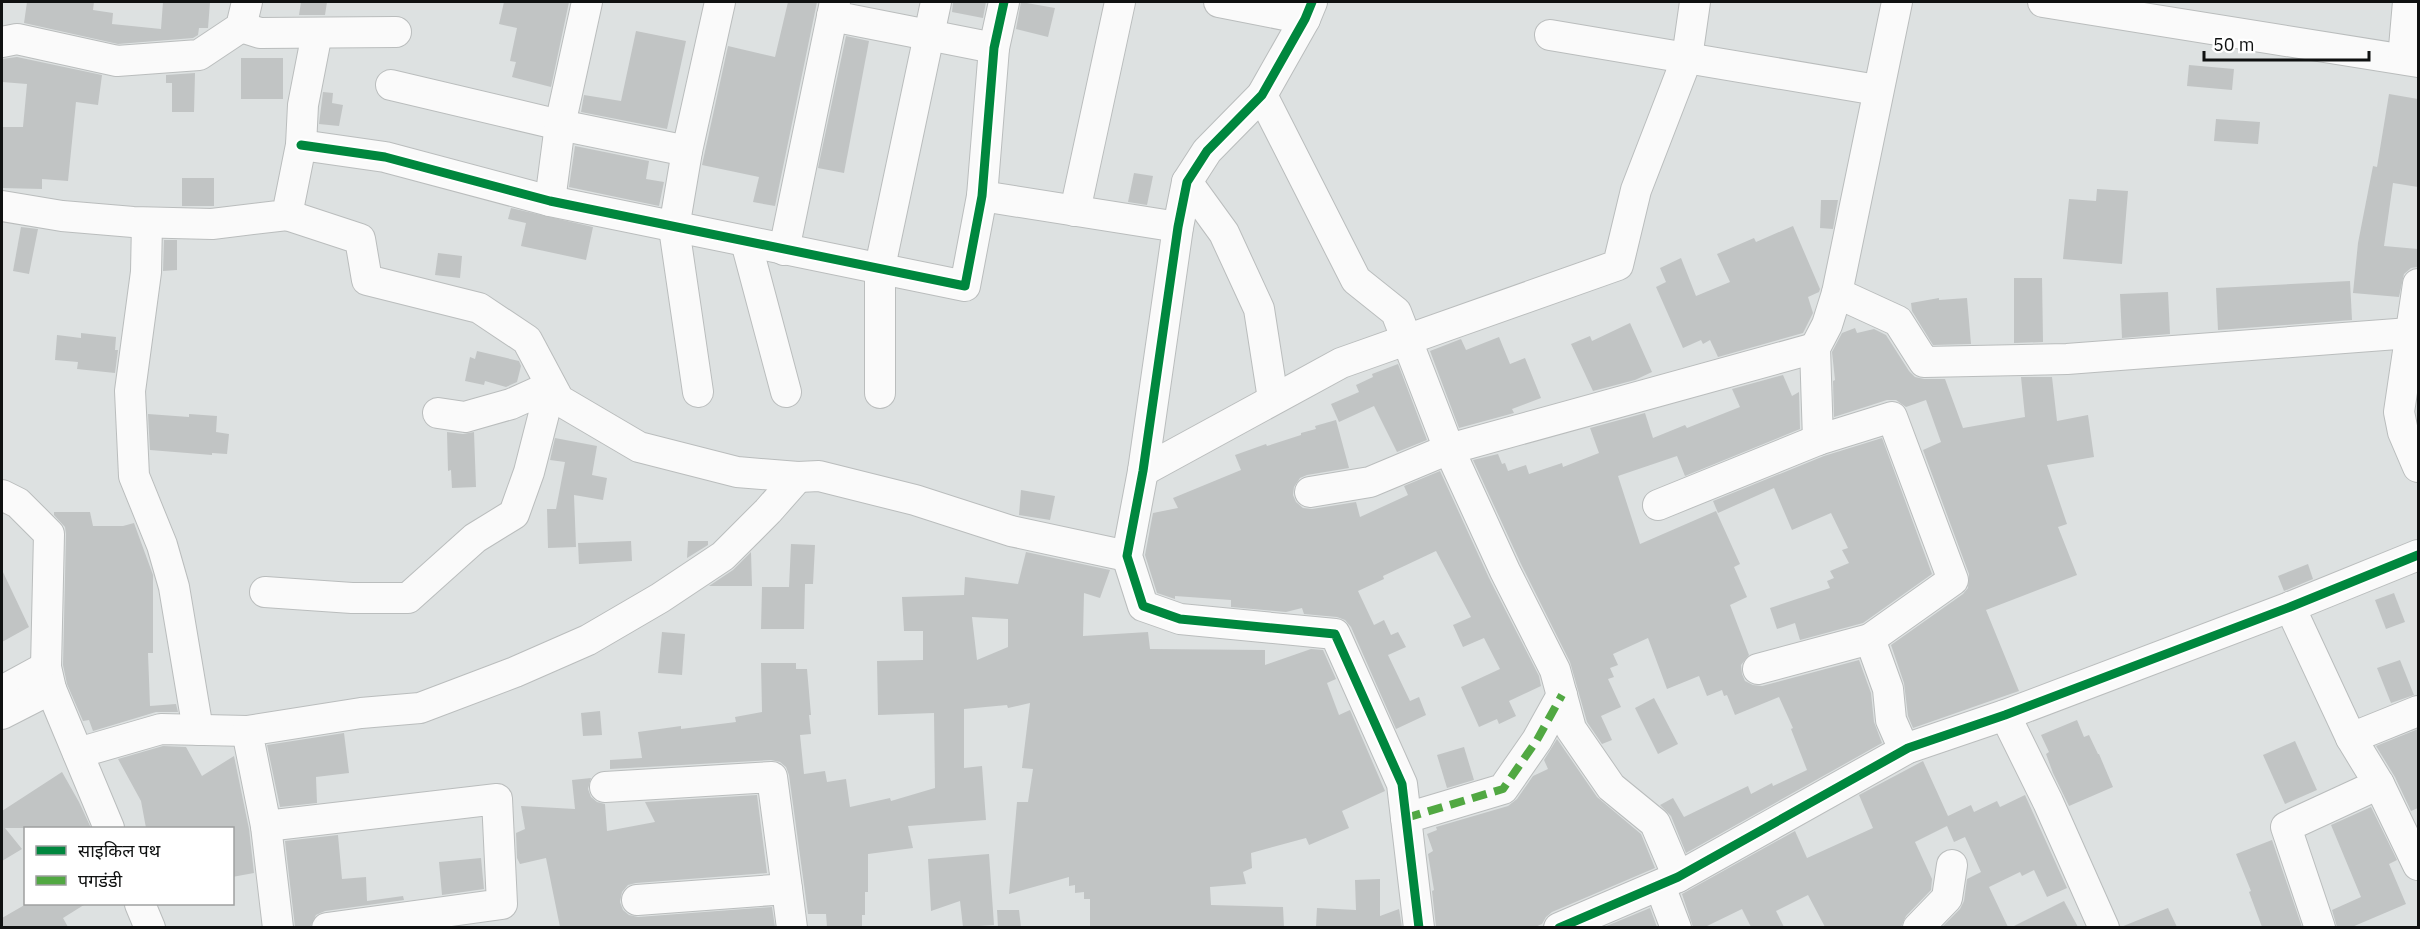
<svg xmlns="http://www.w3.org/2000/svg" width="2420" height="929" viewBox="0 0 2420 929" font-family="'IBM Plex Sans','Noto Sans Devanagari',sans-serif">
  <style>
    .building { fill: #c1c4c4; fill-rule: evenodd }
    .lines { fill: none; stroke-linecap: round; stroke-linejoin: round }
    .minor-casing { stroke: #babdbd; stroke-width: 32 }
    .minor { stroke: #fafafa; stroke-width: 30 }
    .quiet { stroke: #51a842; stroke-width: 8; stroke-dasharray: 15 8; stroke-linecap: butt }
    .cycleway-casing { stroke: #fff; stroke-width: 13 }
    .cycleway { stroke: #00873e; stroke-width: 9 }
  </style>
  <rect width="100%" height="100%" fill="#dde1e1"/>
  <g class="building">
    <polygon points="27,2 94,2 93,10 113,13 112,24 161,29 163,2 210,2 208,28 199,28 198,35 193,38 118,44 24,23"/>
    <polygon points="301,2 327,2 325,15 299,15"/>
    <polygon points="504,2 569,2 551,87 512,77 516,62 510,61 517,28 499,24"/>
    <polygon points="788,2 817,2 775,206 753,202 759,177 702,165 728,46 775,57"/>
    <polygon points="953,2 986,2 983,18 952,12"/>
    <polygon points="1021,2 1055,8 1048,37 1016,29"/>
    <polygon points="636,31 686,41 667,129 581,112 584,95 621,101"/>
    <polygon points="846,36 869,41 844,173 818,168"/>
    <polygon points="17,57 102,75 98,105 76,102 68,181 42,179 42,189 2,188 2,127 23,127 27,84 2,82 2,59"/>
    <rect x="241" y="58" width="42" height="41"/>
    <polygon points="2189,65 2234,69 2232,90 2187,86"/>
    <polygon points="195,73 194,112 172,112 172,83 166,83 166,75"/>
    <polygon points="323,92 333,93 332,103 343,105 339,126 319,124"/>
    <polygon points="2389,94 2418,99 2418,187 2393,183 2384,246 2418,249 2417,267 2411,268 2404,274 2399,297 2353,293 2358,243 2373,166 2377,167"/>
    <polygon points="2216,119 2260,122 2258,144 2214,141"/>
    <polygon points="575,146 649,161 646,179 664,182 659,206 569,187"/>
    <polygon points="1134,173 1153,176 1147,205 1128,202"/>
    <rect x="182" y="178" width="32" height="28"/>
    <polygon points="2097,189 2128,191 2122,264 2063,259 2069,199 2096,201"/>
    <polygon points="1821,200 1838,200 1833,229 1820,228"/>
    <polygon points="511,208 593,227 586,260 521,246 526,223 508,219"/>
    <polygon points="1793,226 1820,289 1819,292 1808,297 1813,313 1803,333 1718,357 1710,340 1703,344 1701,340 1683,348 1656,287 1666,282 1660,268 1681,258 1696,296 1730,282 1717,254 1754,238 1756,242"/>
    <polygon points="21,227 38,229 29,274 13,271"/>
    <polygon points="164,240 177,240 177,270 163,271"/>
    <polygon points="438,253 462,256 460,278 435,275"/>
    <polygon points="2014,278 2042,278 2043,342 2014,343"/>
    <polygon points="2350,281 2352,320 2218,330 2216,288"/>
    <polygon points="2168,292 2170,334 2122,338 2120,294"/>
    <polygon points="1939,298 1939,300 1967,298 1971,344 1933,345 1912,311 1911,303"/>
    <polygon points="1630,323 1652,372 1635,380 1593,391 1571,344 1590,336 1592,341"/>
    <polygon points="1855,328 1857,333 1874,329 1886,335 1909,371 1915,377 1924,379 1945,379 1963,428 2025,417 2021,377 2052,377 2057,421 2088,415 2094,457 2047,465 2067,524 2058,527 2077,575 1986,610 2019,691 1913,728 1908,716 1904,683 1891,645 1963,594 1968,588 1969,574 1923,450 1941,442 1926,400 1906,407 1896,400 1887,400 1834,417 1833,381 1835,380 1832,352 1842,333"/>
    <polygon points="81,333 116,337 115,350 118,350 115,373 77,369 78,362 55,360 57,335 81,338"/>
    <polygon points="1499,337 1510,364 1525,358 1541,398 1512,409 1514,413 1459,428 1430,351 1461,339 1466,350"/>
    <polygon points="477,351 519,361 521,366 517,382 506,387 485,381 484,385 465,381 470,357 475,359"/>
    <polygon points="1398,364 1427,440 1397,452 1374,406 1339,422 1331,404 1359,392 1356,385 1373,377 1372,374"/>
    <polygon points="1783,375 1792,396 1799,392 1800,429 1685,476 1677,456 1618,476 1640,544 1716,511 1740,564 1734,567 1747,597 1730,605 1749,655 1741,665 1742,674 1745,681 1753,685 1762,686 1859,660 1871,693 1874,722 1882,743 1686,853 1671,816 1660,805 1673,798 1684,817 1748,786 1751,794 1772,783 1773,786 1807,770 1791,729 1793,728 1779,697 1735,715 1727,695 1724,696 1722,690 1707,696 1699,676 1667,689 1648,638 1613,654 1618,665 1610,668 1614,677 1608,679 1621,707 1601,716 1612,740 1602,744 1587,722 1570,662 1521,564 1473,460 1498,454 1502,464 1505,463 1508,471 1526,465 1529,474 1562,463 1563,467 1599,453 1590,428 1645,413 1653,438 1685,425 1687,428 1740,407 1732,389"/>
    <polygon points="148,414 189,417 189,414 217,416 216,432 229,434 227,454 212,453 212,455 150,450"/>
    <polygon points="1336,420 1349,468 1307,475 1300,478 1294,487 1293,495 1296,502 1303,508 1312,509 1356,502 1360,517 1408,495 1404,486 1440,471 1489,578 1539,676 1541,686 1509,701 1516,716 1499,724 1497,719 1479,727 1461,687 1500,669 1484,638 1463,647 1453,625 1471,617 1436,551 1383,576 1384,579 1358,591 1374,625 1384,620 1391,635 1398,632 1406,647 1388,655 1410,701 1419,697 1426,715 1396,729 1351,627 1345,620 1337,617 1304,614 1302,608 1286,612 1231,607 1231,600 1175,596 1175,599 1157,593 1145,555 1153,513 1178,508 1173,498 1241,470 1235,455 1266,444 1267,446 1301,435 1301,433 1316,429 1315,426"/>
    <polygon points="447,432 463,434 474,432 476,487 452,488 451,470 448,471"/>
    <polygon points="555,438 597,446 592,475 607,478 603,500 574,495 576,547 548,548 547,509 556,509 565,462 550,460"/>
    <polygon points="1882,438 1932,574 1863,623 1800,640 1795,623 1777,629 1770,608 1830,588 1827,581 1834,578 1830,571 1849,563 1842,550 1848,548 1831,513 1792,530 1774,488 1718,513 1713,501 1824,456"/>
    <polygon points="1021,490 1055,496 1050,520 1019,515"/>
    <polygon points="54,512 90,512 93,526 123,526 134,523 153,575 153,653 148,653 150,706 176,704 178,712 156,712 93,731 89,720 83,721 67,684 63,665 66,534 65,527 54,515"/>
    <polygon points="631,541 632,561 579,564 578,543"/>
    <polygon points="688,541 708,541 708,545 687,558"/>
    <polygon points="791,544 815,545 813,584 805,584 804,629 761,629 762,587 789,587"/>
    <polygon points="751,552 752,586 709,586 733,570"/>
    <path d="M1026,552l84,18 -10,28 -16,-5 -1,43 65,-4 2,17 115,1v15l46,-16 12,1 13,29 -9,4 12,32 11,-5 35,81 -43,20 7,17 -40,17 -3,-7 -55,15 1,15 -9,4 3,12 -36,3 1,18 72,2 1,20h-194v-28h-6v-7l-9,1v-8l-6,1v-9l-60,17 8,-92h11l5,-33 -11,-1 8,-65 -22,5 -1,-3 -43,4v59l18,-2 4,54 -78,6 5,22 -45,6v38h-3v23h-3v12h-35l-1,-13h-18l-19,-139 -3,-8 -6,-5 -9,-2 -161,9v-9l32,-2 -4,-26 43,-6v3l55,-7 -1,-5 27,-5 -1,-49h35v6h11l4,46h-2l2,19 -11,1 4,39 21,-3 2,11 19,-3 4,28 40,-9 1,3 44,-13 -1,-75 -56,2 -1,-54 46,-1v-29h-19l-2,-34 62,-2 1,-18 53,7zM972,617l36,2v28l-31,13z"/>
    <polygon points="2308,564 2313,579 2284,591 2278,576"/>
    <polygon points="2,570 29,627 2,642"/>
    <polygon points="2394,593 2405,622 2386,629 2375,600"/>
    <polygon points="662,632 685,634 682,675 658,673"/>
    <polygon points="2400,660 2414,695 2391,703 2377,668"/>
    <polygon points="1654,698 1678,744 1658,754 1635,708"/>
    <polygon points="600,711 602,735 583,736 581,713"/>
    <polygon points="2077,720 2084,737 2089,735 2098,754 2099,754 2113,787 2069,806 2053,773 2046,754 2049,752 2041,735"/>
    <polygon points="2418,729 2418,808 2411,811 2395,777 2376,746"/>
    <polygon points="344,733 349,773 316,777 317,803 280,807 267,745"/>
    <polygon points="1557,739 1597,797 1641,834 1655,868 1552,912 1546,917 1542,924 1535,927 1436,927 1432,891 1434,890 1428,854 1433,851 1427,834 1437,830 1436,827 1508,806 1517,799 1533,776 1548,769 1544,760"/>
    <polygon points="2295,741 2317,790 2285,804 2263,755"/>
    <polygon points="163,746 186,747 202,776 234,756 249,829 254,873 232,877 232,828 146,828 141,801 118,759"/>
    <polygon points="1464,747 1474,780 1447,788 1437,755"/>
    <polygon points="1923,761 1948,816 1971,805 1974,812 1997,801 2000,807 2025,795 2067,888 2047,897 2034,870 2022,876 2020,872 1989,887 2008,927 1942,927 1960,909 1964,901 1967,879 1981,872 1965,837 1954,842 1947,826 1915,842 1932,879 1931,890 1906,916 1901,927 1825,927 1808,895 1776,911 1784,927 1751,927 1742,909 1705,927 1693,927 1682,894 1795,831 1807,858 1873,828 1859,795"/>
    <polygon points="62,772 79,802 91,828 5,828 22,849 2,861 2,811"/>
    <polygon points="591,778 588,789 591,797 597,802 605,804 607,831 655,822 645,802 757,795 767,873 636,883 628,885 622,892 620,902 623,910 629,915 638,917 772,907 775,927 560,927 546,858 520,864 517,858 516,833 525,829 521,806 575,809 572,780"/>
    <polygon points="2371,807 2397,860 2389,864 2406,904 2352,927 2337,927 2332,910 2361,897 2331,825"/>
    <polygon points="338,835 342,879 366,877 367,901 403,896 404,900 325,911 316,915 310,927 295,927 285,841"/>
    <polygon points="2272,840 2302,927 2262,927 2249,892 2251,891 2236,854"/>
    <polygon points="989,854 994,925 963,927 960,901 931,911 928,859"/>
    <polygon points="481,858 484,889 442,895 439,862"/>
    <polygon points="1380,879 1380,916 1399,909 1402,927 1316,927 1317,908 1356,910 1355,880"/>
    <polygon points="2064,901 2078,927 2012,927"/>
    <polygon points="28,903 87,903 63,918 68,927 2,927 2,918"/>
    <polygon points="1650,908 1657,927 1604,927"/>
    <polygon points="2168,908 2177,927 2121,927"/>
    <polygon points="997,910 1019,910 1021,927 998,927"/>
  </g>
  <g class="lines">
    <defs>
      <g id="minor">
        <polyline points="1219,2 1305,19"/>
        <polyline points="1312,2 1305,19 1262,95 1207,151 1187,182 1178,227 1143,471 1127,556 1143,606 1180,619 1335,634 1402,784 1419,928"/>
        <polyline points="1897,2 1837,293 1898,321 1924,362 2067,359 2410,333"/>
        <polyline points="2043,2 2418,62"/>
        <polyline points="832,16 994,48"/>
        <polyline points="241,27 260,33 396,32"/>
        <polyline points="1550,35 1877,90"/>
        <polyline points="2,42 17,39 117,61 199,55 241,27 247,2"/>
        <polyline points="2403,59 2408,2"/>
        <polyline points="391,85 560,125 687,151"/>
        <polyline points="1262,95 1356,280 1396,312 1449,449 1505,571 1555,670 1571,729 1611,787 1655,823 1678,877"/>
        <polyline points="301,145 385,157 550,201 965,286 982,196 994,48 1004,2"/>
        <polyline points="1187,182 1224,233 1259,309 1273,399"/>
        <polyline points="982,196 1178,227"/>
        <polyline points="550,201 560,125 587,2"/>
        <polyline points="2,206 62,216 133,222 212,224 287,215 301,145 303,105 317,33"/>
        <polyline points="1075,211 1120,2"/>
        <polyline points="287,215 360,239 367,280 479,308 527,340 559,400 639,447 737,472 798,477 819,476 915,500 1011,531 1127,556"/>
        <polyline points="147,223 146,272 130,391 134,476 162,545 174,587 198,730"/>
        <polyline points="746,242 786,392"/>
        <polyline points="784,250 835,2"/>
        <polyline points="2418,284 2399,412 2403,432 2418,467"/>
        <polyline points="698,392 674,228 687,151 720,2"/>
        <polyline points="880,393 880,267 936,2"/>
        <polyline points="1818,440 1815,348 1827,325 1837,293"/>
        <polyline points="1143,471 1341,363 1618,265 1636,190 1687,58 1695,2"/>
        <polyline points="1310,492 1370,482 1449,449 1815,348"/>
        <polyline points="2,495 18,503 49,534 46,667 51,689"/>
        <polyline points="1658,505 1818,440 1892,417 1953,580 1870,639 1888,689 1891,720 1902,745 1908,748"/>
        <polyline points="265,592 352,598 408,598 475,538 514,514 529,472 551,386 511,404 465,417 438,413"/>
        <polyline points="2290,607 2351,738 2379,784 2286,827 2320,928"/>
        <polyline points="1758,669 1870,639"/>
        <polyline points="2,691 46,667"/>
        <polyline points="2,714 51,689 109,828"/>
        <polyline points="2005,715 2048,802 2104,928"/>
        <polyline points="2351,738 2418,711"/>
        <polyline points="78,753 161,729 247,731"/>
        <polyline points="2379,784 2418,865"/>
        <polyline points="605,787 772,777 787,889"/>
        <polyline points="1406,818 1503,789 1537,740 1562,695"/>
        <polyline points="266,826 497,799 502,904 327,928"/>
        <polyline points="1660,886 1676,928"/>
        <polyline points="637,900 787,889 792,928"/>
        <polyline points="140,904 150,928"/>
        <polyline points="278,928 266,826 247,731 361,713 420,708 515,672 588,640 660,598 723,556 768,511 798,477"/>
        <polyline points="1559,928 1678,877 1908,748 2005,715 2290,607 2418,555"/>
        <polyline points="1918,928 1947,898 1952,865"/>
      </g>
    </defs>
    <use href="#minor" class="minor-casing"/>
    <use href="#minor" class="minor"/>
    <polyline class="quiet" points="1406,818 1503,789 1537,740 1562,695"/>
    <defs>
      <g id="cycleway">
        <polyline points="1312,2 1305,19 1262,95 1207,151 1187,182 1178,227 1143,471 1127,556 1143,606 1180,619 1335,634 1402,784 1419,928"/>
        <polyline points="301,145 385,157 550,201 965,286 982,196 994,48 1004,2"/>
        <polyline points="1559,928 1678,877 1908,748 2005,715 2290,607 2418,555"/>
      </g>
    </defs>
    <use href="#cycleway" class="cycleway-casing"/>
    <use href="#cycleway" class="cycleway"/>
  </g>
  <rect width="2420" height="929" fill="none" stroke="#0f1111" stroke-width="6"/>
  <rect x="24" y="827" width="210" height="78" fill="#ffffff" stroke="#9fa0a0" stroke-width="1.5"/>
  <rect x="36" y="846" width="30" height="9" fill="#00873e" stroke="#9fa0a0" stroke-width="1.5"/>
  <text x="78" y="857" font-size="18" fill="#0f1111">साइकिल पथ</text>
  <rect x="36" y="876" width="30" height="9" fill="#51a842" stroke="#9fa0a0" stroke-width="1.5"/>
  <text x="78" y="887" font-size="18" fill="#0f1111">पगडंडी</text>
  <path d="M2204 51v9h165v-9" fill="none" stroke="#0f1111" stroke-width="3"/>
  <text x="2213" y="51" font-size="18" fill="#0f1111" stroke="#ffffff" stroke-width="4.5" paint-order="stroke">50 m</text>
</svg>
